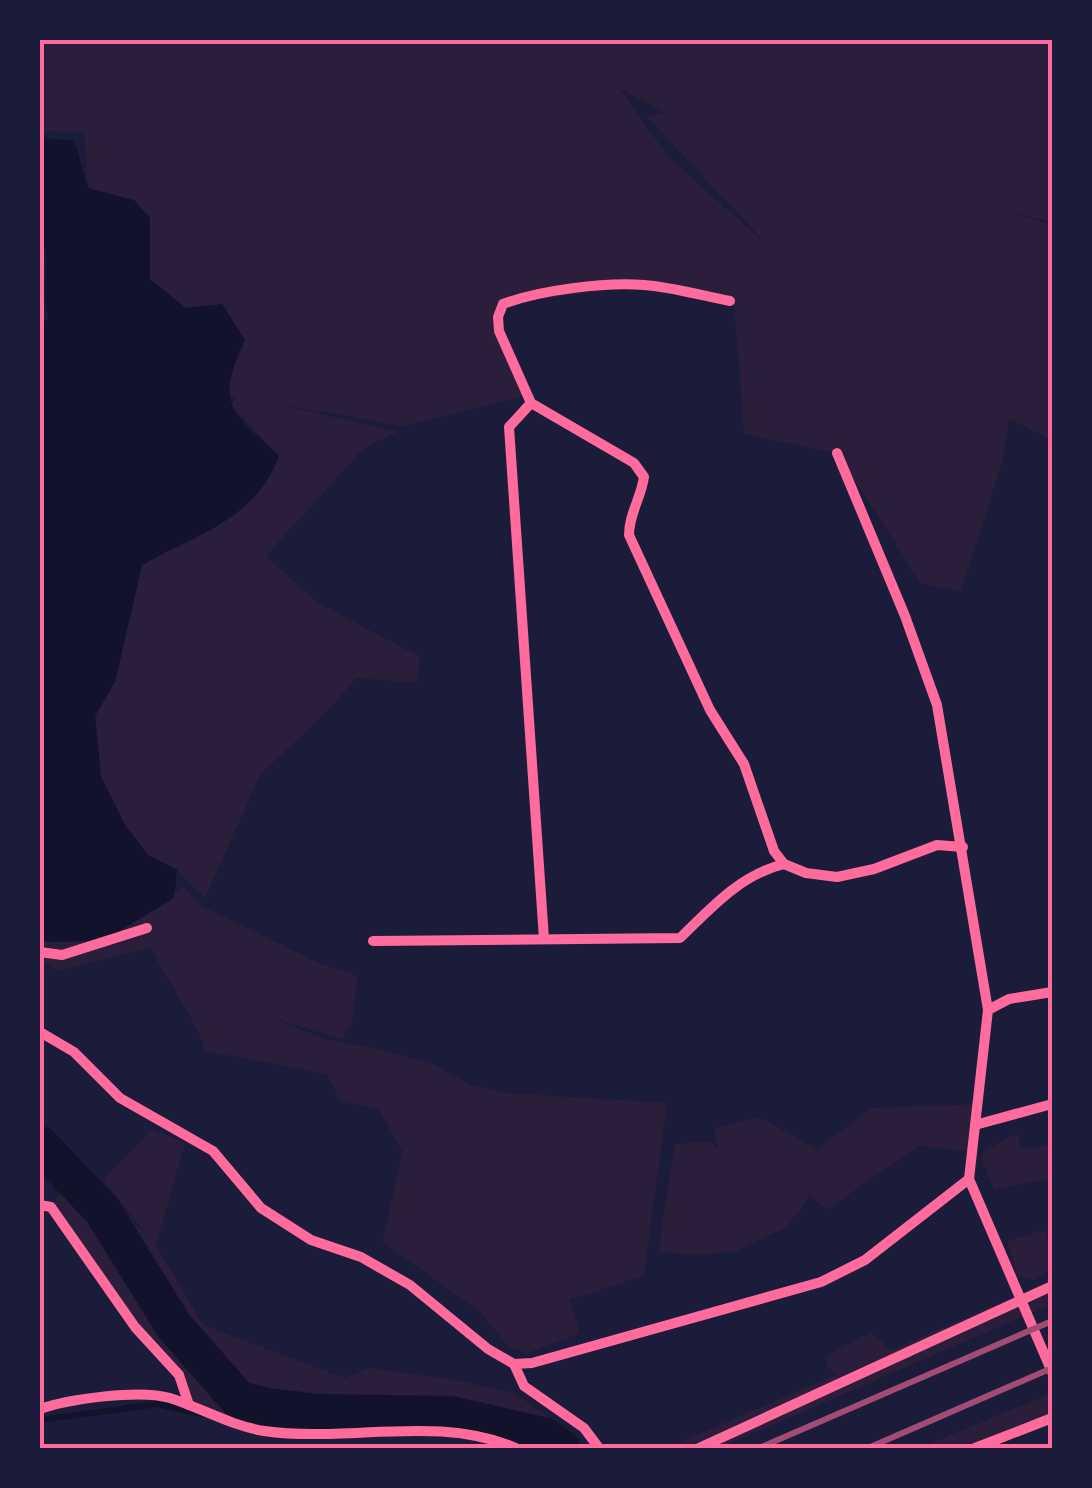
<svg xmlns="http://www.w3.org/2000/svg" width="1092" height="1488" viewBox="0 0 1092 1488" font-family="'Open Sans',sans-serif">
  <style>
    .green { fill: #2a1e3b; fill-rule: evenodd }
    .water { fill: #12122b }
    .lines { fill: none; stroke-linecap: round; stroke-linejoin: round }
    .stream { stroke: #12122b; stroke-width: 6 }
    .river { stroke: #12122b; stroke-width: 38 }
    .minor { stroke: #ff6b9d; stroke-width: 10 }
    .rail { stroke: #a44b75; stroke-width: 6 }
    .neatline { fill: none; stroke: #ff6b9d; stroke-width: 4 }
  </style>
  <rect width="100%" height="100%" fill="#1b1b3a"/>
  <g class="green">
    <path d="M40,40h1012v182l-55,-13 55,16v215l-43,-21 -6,40 -42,133 -40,-9 -84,-130 -93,-19 -10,-133 -91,-16 -139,19 -8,33 32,58 -126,31 -124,-22 120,28 -34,16 -98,108 51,46 103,55 -3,26 -61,-5 -26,31 -70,66 -55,123 -28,-28 -29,-15 -23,-30 -24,-46 -6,-63 20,-34 27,-117 37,-21 100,-88 -48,-50 5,-10 -8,-2 -140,-206 -4,-56 -44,-1zM620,89l46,24 -20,3 126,134 -105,-95z"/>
    <path d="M184,887l16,18 121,59 37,12 -7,50 -9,13 -73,-22 56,22 57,11 53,15 36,20 36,8 160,10 -23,172 -74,25 10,33 -52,20 -20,-6 -27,-34 -98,-71 19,-91 -24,-42 -37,-7 -14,-28 -122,-23c-12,-38 -37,-67 -54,-103l-93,23 -18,-11v-16l3,-4 76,-19z"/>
    <polygon points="978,1104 972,1152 920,1146 826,1210 810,1195 787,1227 736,1251 698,1255 658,1252 675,1144 710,1141 718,1148 714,1129 759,1117 817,1149 872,1108"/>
    <polygon points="152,1129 185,1143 156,1245 203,1325 345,1378 369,1368 456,1380 516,1394 555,1422 580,1448 514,1448 491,1437 261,1431 189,1405 179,1375 135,1327 51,1207 75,1173 91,1179 147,1236 103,1179"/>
    <polygon points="1017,1133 1022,1150 1052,1144 1052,1178 994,1190 982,1161 984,1151"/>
    <polygon points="1044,1230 1052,1250 1052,1269 1033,1280 1018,1277 1007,1241"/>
    <polygon points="1052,1280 1052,1304 719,1448 667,1448 835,1375 827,1366 826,1356 871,1332 891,1350"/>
    <polygon points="1052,1393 1052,1417 972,1448 919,1448"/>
  </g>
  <path class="water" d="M40,139l34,1 14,48 46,12 16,18v61l36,29 36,-4 23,36c-31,66 -14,71 34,116 -23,63 -83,79 -137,109l-27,117 -20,34 6,60 24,49 23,30 29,15 -3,28 -71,43 -53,1 -10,-3v-611l8,-10 -3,-17 1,-51 -6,-7z"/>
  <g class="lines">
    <g class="stream">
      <polyline points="216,1399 239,1400"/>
      <polyline points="40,1420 158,1404 200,1414"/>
    </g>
    <polyline class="river" points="40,1145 102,1210 174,1326 239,1400 268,1407 320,1413 451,1415 543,1436 561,1448"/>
    <g class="minor">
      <path d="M730,301c-28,-5 -57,-14 -86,-16 -39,-3 -104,5 -141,19l-5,13 1,14 32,72 103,60 10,14c-3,21 -15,37 -15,58l81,175 34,54 30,87 10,13 22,9 31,4 37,-8 63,-24 26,2"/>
      <polyline points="531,403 509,427 544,939"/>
      <polyline points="837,453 905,616 937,705 988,1010"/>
      <path d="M373,941l307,-3c32,-31 60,-63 104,-74"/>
      <polyline points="40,952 62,955 147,928"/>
      <polyline points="1052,992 1009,999 988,1010 969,1179 1052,1372"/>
      <polyline points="40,1032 74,1052 120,1098 213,1151 261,1208 311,1240 361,1257 410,1285 488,1349 514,1364 532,1363 821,1282 865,1260 969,1179"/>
      <polyline points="975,1125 1052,1104"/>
      <polyline points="40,1205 51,1207 135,1327 179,1375 189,1405"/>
      <polyline points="514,1364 524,1386 584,1428 599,1448"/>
      <path d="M40,1409c29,-10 100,-20 130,-11 31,10 62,28 94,33 84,12 172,-17 252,17"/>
      <polyline points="699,1448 1052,1286"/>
      <polyline points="975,1448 1052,1418"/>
    </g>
    <g class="rail">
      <polyline points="759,1448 1052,1321"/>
      <polyline points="868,1448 1052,1368"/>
    </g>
  </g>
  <rect width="1092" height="1488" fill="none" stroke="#1b1b3a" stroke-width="85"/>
  <rect x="42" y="42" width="1008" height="1404" class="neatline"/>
</svg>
